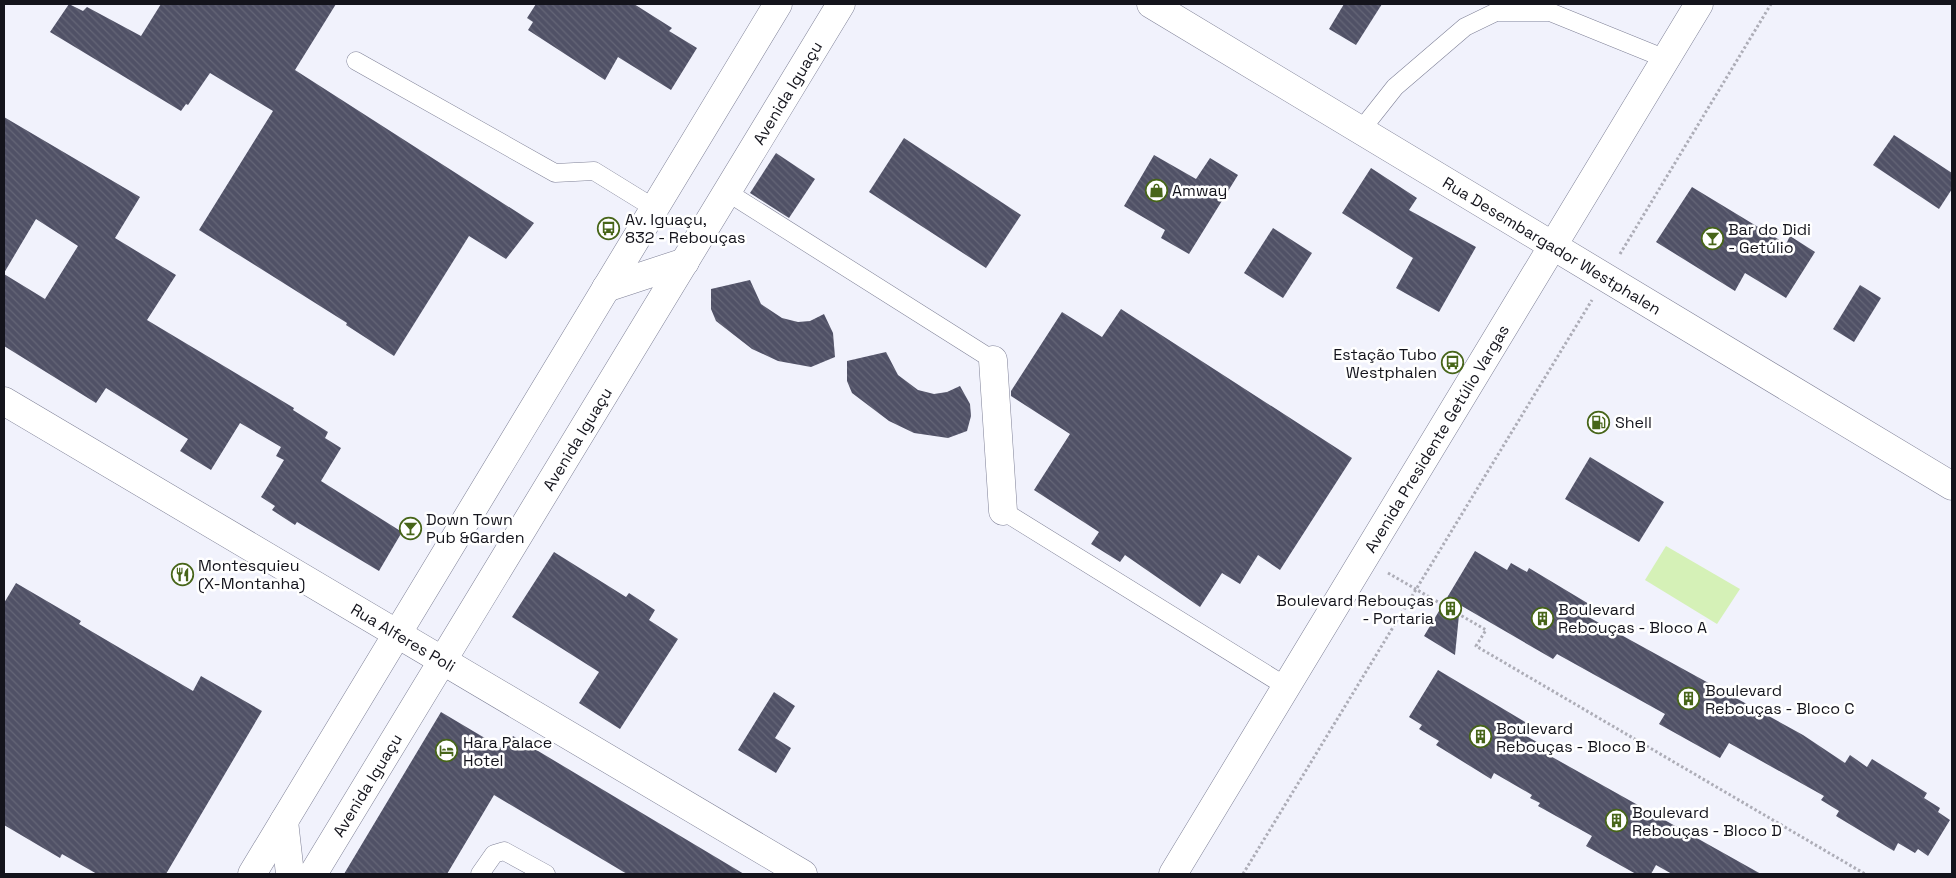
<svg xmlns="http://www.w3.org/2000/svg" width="1956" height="878" viewBox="0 0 1956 878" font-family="'Space Grotesk',sans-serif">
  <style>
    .pitch { fill: #d5f1b7 }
    .building { fill: url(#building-back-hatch) }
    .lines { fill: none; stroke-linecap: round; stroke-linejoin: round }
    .lane-casing { stroke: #7f8197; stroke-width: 19 }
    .street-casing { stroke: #7f8197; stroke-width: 29 }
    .secondary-casing { stroke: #7f8197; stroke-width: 29 }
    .primary-casing { stroke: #7f8197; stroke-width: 29 }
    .path { stroke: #adadb7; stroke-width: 3; stroke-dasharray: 2.5 2.5; stroke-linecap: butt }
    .lane { stroke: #fff; stroke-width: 18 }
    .street { stroke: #fff; stroke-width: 28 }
    .secondary { stroke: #fff; stroke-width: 28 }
    .primary { stroke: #fff; stroke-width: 28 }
    .labels { text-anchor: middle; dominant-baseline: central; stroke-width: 5; stroke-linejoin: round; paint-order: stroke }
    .street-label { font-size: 16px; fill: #14141c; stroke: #fff }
    .poi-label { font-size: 16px; fill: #14141c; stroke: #fff; text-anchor: start }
  </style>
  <defs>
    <pattern id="building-back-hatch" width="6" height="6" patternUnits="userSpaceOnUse" patternTransform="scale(1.25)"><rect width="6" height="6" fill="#505166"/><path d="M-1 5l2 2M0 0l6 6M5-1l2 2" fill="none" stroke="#656677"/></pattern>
  </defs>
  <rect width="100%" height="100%" fill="#f1f2fc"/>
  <polygon class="pitch" points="1666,546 1740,589 1717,624 1645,580"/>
  <g class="building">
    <polygon points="69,4 83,11 87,7 141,36 161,4 336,4 295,70 534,223 506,259 469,236 394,356 346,325 347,323 199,230 273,111 210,73 188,105 186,104 181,111 50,32"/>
    <polygon points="536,4 634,4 672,28 669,31 697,48 671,90 618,57 605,80 528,30 533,22 527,18"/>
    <polygon points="1344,4 1382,4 1356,45 1329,29"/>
    <polygon points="4,117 140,197 115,238 176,275 147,320 294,408 293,410 328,432 325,438 341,448 321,481 402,532 379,571 297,522 295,525 272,510 275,506 261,497 284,460 276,456 281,447 240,423 211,470 180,451 188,439 106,388 96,403 4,346 4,274 45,299 78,246 36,219 4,273"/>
    <polygon points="1894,135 1952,173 1952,189 1939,209 1873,165"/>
    <polygon points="904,138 1021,215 986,268 869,192"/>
    <polygon points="776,153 815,179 789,218 750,193"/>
    <polygon points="1154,155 1196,179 1210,158 1238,175 1189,254 1161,238 1165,230 1124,206"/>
    <polygon points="1371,168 1417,198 1409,210 1476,247 1439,312 1396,288 1413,258 1342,213"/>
    <polygon points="1692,187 1786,244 1790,236 1815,252 1786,298 1745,273 1735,291 1656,242"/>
    <polygon points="1273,228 1312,253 1283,298 1244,273"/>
    <polygon points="750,280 761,304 782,318 798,322 810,321 824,314 833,333 835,357 811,367 778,361 752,349 716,321 711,309 711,289"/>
    <polygon points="1860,285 1881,298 1854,342 1833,329"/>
    <polygon points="1121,309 1352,458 1280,570 1258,555 1240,584 1222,573 1200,607 1125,555 1120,562 1091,544 1099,532 1034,490 1070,434 1011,396 1011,391 1062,312 1102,337"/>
    <polygon points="886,352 898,375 918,390 934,394 947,392 960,386 970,404 971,416 967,431 948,438 914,433 889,421 852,393 847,381 847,361"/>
    <polygon points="1590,457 1664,502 1639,542 1565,499"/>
    <polygon points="1475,551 1507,570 1511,563 1527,572 1529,568 1589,604 1583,614 1803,735 1845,763 1850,755 1867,767 1872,759 1927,793 1924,798 1940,808 1938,812 1950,820 1928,856 1918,849 1915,853 1898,843 1894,851 1836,816 1839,811 1821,800 1824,796 1729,743 1720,758 1659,724 1665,714 1557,654 1553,659 1460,605 1455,655 1424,636"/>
    <polygon points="554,552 626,597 629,593 655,610 649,620 678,639 620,729 579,703 599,672 512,617"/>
    <polygon points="16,583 81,621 79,624 193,691 201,676 262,711 166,874 97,874 62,854 60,858 4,825 4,603"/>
    <polygon points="1438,670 1527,723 1521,733 1537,742 1534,745 1545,753 1761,874 1672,874 1656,865 1651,874 1636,874 1586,846 1592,836 1538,806 1540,803 1530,798 1532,795 1494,773 1491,779 1436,745 1439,741 1419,729 1422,725 1409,717"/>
    <polygon points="774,692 795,706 775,738 791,748 776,773 738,750"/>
    <polygon points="441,712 505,750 513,736 744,874 627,874 494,795 447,874 344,874"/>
  </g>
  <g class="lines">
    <defs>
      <g id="lane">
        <polyline points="356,61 555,173 594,171 654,208"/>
        <polyline points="1361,130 1395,87 1465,27 1496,12 1550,12 1666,59"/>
        <polyline points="727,192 993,360"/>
        <polyline points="1003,511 1287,687"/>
        <polyline points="480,874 494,854 504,851 546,874"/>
      </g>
      <polyline id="street" points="993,360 1003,511"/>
      <g id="secondary">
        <polyline points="606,288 685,262"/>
        <path id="s1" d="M4,401l799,473"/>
        <polyline points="284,821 290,874"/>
        <polyline points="252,874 778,4"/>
        <path id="s2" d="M313,874l528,-870"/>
        <path id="s3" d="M1173,874l526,-870"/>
      </g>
      <g id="primary">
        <path id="s4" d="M1151,4l801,482"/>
      </g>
    </defs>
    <use href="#lane" class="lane-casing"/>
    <use href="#street" class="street-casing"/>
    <use href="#secondary" class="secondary-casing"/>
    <use href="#primary" class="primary-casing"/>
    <g class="path">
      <polyline points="1620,254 1771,4"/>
      <polyline points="1388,573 1486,630 1476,646 1865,874"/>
      <polyline points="1243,874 1592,300"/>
    </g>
    <use href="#lane" class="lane"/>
    <use href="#street" class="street"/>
    <use href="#secondary" class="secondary"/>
    <use href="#primary" class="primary"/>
  </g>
  <defs>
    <symbol id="shop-ring" viewBox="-11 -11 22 22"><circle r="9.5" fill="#fff" stroke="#476519" stroke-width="1.5"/><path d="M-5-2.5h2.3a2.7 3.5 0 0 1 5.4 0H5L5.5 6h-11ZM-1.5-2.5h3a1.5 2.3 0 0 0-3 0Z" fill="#476519"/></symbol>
    <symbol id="bus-ring" viewBox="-11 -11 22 22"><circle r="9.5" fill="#fff" stroke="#476519" stroke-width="1.5"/><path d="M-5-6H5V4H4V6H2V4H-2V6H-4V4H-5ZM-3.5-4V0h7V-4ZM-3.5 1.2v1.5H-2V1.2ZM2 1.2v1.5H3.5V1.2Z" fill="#476519"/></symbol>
    <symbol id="bar-ring" viewBox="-11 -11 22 22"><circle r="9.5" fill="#fff" stroke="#476519" stroke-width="1.5"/><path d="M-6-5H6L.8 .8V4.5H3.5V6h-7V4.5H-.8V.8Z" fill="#476519"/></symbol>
    <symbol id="fuel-ring" viewBox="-11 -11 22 22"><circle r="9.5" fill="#fff" stroke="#476519" stroke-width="1.5"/><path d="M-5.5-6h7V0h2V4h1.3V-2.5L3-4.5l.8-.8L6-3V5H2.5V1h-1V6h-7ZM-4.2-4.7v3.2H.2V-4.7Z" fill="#476519"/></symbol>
    <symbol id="restaurant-ring" viewBox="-11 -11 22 22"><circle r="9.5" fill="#fff" stroke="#476519" stroke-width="1.5"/><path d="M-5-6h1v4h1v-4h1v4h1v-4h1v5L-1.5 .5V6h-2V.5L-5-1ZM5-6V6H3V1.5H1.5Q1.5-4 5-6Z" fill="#476519"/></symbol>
    <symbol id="building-ring" viewBox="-11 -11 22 22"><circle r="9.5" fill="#fff" stroke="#476519" stroke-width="1.5"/><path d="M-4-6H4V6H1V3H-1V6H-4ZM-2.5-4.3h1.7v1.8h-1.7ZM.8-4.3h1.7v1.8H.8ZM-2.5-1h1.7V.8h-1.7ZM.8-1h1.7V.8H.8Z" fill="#476519"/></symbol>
    <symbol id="hotel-ring" viewBox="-11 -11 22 22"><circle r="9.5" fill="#fff" stroke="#476519" stroke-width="1.5"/><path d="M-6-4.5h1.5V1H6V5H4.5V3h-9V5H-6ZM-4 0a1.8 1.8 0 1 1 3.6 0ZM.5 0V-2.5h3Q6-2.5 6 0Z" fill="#476519"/></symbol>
  </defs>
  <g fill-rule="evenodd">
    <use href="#shop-ring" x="1144" y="178" width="25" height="25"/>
    <use href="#bus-ring" x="596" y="216" width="25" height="25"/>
    <use href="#bar-ring" x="1700" y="226" width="25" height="25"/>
    <use href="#bus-ring" x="1440" y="350" width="25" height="25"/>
    <use href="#fuel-ring" x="1586" y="410" width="25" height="25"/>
    <use href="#bar-ring" x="398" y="516" width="25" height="25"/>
    <use href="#restaurant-ring" x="170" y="562" width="25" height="25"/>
    <use href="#building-ring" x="1438" y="596" width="25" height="25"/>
    <use href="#building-ring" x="1530" y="606" width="25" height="25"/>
    <use href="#building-ring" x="1676" y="686" width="25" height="25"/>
    <use href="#building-ring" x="1468" y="724" width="25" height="25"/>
    <use href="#hotel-ring" x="434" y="738" width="25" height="25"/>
    <use href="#building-ring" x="1604" y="808" width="25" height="25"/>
  </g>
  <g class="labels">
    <g class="street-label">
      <text stroke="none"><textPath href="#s2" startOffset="914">Avenida Iguaçu</textPath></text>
      <text stroke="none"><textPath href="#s4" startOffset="468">Rua Desembargador Westphalen</textPath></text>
      <text stroke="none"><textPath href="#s2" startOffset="509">Avenida Iguaçu</textPath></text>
      <text stroke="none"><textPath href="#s3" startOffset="509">Avenida Presidente Getúlio Vargas</textPath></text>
      <text stroke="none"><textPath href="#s1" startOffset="464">Rua Alferes Poli</textPath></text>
      <text stroke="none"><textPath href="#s2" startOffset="104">Avenida Iguaçu</textPath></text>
    </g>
    <g class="poi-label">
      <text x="1172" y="190">Amway</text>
      <text x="625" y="219">Av. Iguaçu,<tspan x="625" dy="18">832 - Rebouças</tspan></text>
      <text x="1728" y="229">Bar do Didi<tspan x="1728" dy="18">- Getúlio</tspan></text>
      <text x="1437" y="354" text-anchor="end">Estação Tubo<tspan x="1437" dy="18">Westphalen</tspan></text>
      <text x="1615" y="422">Shell</text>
      <text x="426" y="519">Down Town<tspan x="426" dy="18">Pub &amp;Garden</tspan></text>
      <text x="198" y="565">Montesquieu<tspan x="198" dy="18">(X-Montanha)</tspan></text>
      <text x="1434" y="600" text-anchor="end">Boulevard Rebouças<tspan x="1434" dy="18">- Portaria</tspan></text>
      <text x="1558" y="609">Boulevard<tspan x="1558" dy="18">Rebouças - Bloco A</tspan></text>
      <text x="1705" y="690">Boulevard<tspan x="1705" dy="18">Rebouças - Bloco C</tspan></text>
      <text x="1496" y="728">Boulevard<tspan x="1496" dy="18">Rebouças - Bloco B</tspan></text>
      <text x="463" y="742">Hara Palace<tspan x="463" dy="18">Hotel</tspan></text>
      <text x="1632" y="812">Boulevard<tspan x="1632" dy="18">Rebouças - Bloco D</tspan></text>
    </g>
  </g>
  <rect width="1956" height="878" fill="none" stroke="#14141c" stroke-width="10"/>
</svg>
